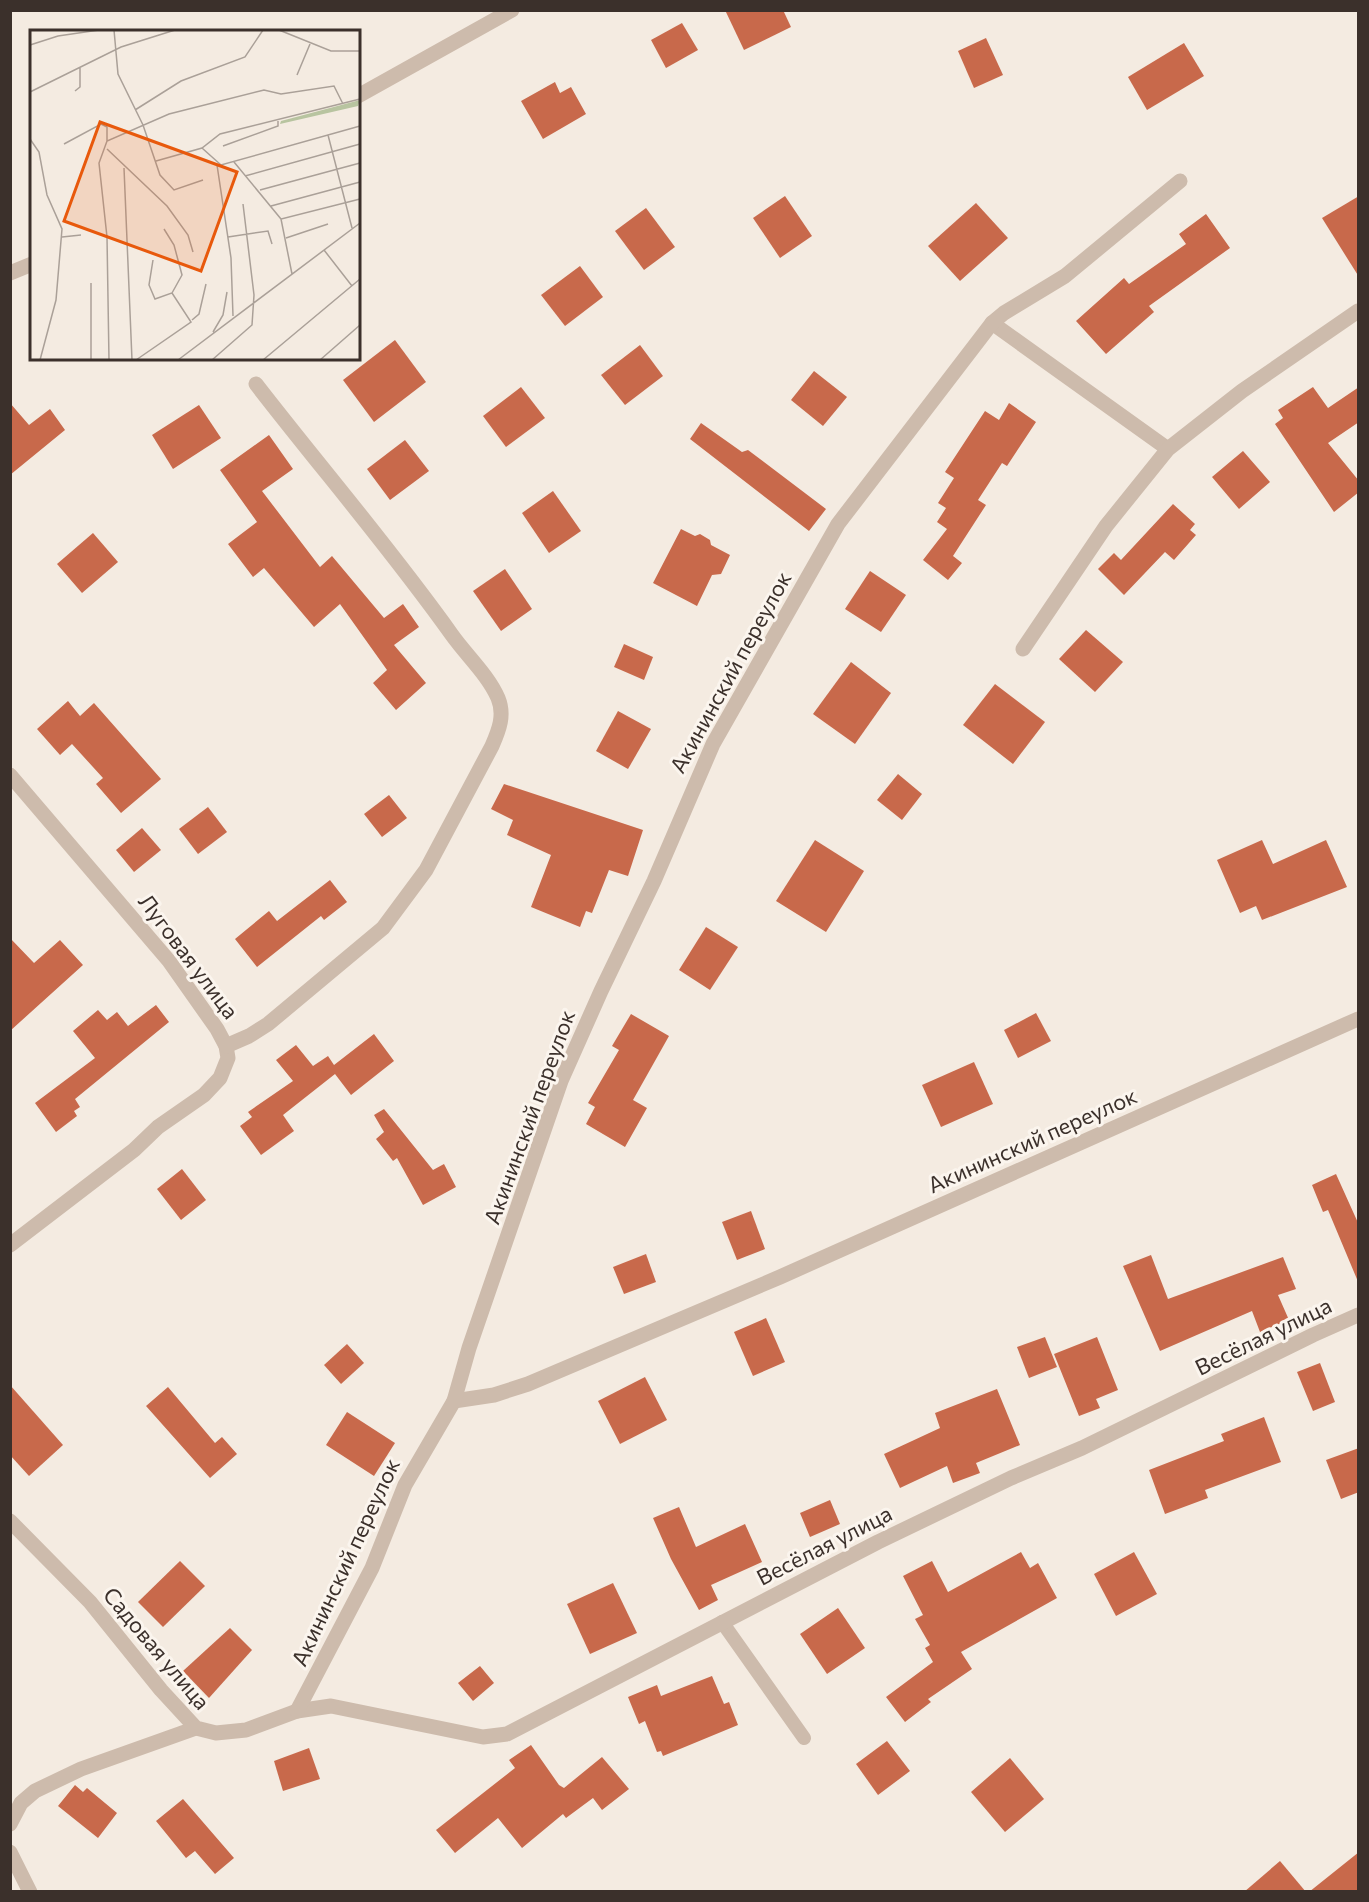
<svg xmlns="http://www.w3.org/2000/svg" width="1369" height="1902" viewBox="0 0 1369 1902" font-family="Commissioner,sans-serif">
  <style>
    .building { fill: #c8694b }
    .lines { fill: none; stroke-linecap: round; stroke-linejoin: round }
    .service { stroke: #cdbbac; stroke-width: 14 }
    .minor { stroke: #cdbbac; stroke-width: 15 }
    .labels { text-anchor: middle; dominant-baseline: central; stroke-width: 6; stroke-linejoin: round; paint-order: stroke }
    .street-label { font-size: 22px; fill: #3b302b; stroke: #fbf5ee }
    .inset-road { fill: none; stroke: #aaa098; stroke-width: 1.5 }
    .view { fill: #e8590c; fill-opacity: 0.15; stroke: #e8590c; stroke-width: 3 }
    .inset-edge { fill: none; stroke: #3b302b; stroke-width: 3 }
  </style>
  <rect width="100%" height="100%" fill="#f4ebe1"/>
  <g class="building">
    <polygon points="725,10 783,10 791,27 744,50"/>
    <polygon points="682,23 698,50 666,68 651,40"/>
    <polygon points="986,38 1003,75 974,88 958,51"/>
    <polygon points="1184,43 1204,76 1147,110 1128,77"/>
    <polygon points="555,82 560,93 571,87 586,114 543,139 521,101"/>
    <polygon points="785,196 812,236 780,258 753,218"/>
    <polygon points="1359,196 1359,277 1322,218"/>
    <polygon points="976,203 1008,238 960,281 928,246"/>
    <polygon points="646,208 675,247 644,270 615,231"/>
    <polygon points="1206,214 1230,248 1149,306 1154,312 1106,354 1076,321 1124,278 1129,284 1186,244 1179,234"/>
    <polygon points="580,266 603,297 565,326 541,295"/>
    <polygon points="395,340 426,382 374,422 343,380"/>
    <polygon points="640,345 663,376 625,405 601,375"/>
    <polygon points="814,371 847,397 823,426 791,400"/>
    <polygon points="521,387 545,418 506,447 483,416"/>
    <polygon points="1313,387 1328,408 1359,387 1359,422 1328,443 1359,481 1359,492 1334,512 1275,424 1283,418 1278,410"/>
    <polygon points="10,403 29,425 50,409 65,430 10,475"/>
    <polygon points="1009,403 1036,422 1007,466 1002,463 978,500 986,505 953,556 962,563 948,580 923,560 947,529 937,522 946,508 938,503 954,478 945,472 985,411 999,420"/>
    <polygon points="199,405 221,438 173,469 152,435"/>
    <polygon points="701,423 742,452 748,450 826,509 809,531 690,439"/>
    <polygon points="269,435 293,469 262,491 320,567 332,556 384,618 403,604 419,627 394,645 426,683 396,710 373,683 387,670 340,604 314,627 264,568 253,577 228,544 257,522 220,470"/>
    <polygon points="405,440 429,471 390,500 367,469"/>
    <polygon points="1243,451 1270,482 1239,509 1212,477"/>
    <polygon points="553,491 581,531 549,553 522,513"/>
    <polygon points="1173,504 1195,524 1190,530 1196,535 1174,560 1165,552 1124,595 1098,569 1114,553 1121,560"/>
    <polygon points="681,529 695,536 700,534 710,540 711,545 730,555 721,574 712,575 697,606 653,583"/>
    <polygon points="93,533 118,562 82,593 57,564"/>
    <polygon points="505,569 532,609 501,631 473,591"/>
    <polygon points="870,571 906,595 881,632 845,609"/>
    <polygon points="1086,630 1123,662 1095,692 1059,659"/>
    <polygon points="624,644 653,657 644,680 614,667"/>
    <polygon points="851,662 891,693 855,744 813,714"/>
    <polygon points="995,684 1045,722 1013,764 963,725"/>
    <polygon points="68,701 80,716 94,703 161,779 121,813 96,784 103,778 72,744 60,755 37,729"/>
    <polygon points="618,711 651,729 628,769 596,751"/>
    <polygon points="898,774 922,794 902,820 877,800"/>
    <polygon points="504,784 643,830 628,876 609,870 592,913 586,911 580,927 531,907 551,855 507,835 513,820 491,809"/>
    <polygon points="389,795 407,818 382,837 364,814"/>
    <polygon points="208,807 227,832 198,854 179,829"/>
    <polygon points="142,828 161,850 134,872 116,850"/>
    <polygon points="815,840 864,871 826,932 776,901"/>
    <polygon points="1262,840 1273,864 1326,840 1347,887 1262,920 1256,906 1240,913 1217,860"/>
    <polygon points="330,880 347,902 324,920 321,916 257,967 235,939 269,911 277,921"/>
    <polygon points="706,927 738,947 710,990 679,970"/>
    <polygon points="10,938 34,963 60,940 83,965 10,1031"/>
    <polygon points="156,1005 169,1022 75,1099 80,1107 74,1111 77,1116 56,1132 35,1103 95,1058 73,1031 98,1010 107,1020 117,1012 128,1026"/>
    <polygon points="1036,1013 1051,1041 1018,1058 1004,1030"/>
    <polygon points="631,1014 669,1036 633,1100 647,1108 625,1147 586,1124 595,1107 588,1103 619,1050 612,1046"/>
    <polygon points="374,1034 394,1061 351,1095 335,1074 283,1115 294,1131 261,1155 240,1126 252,1117 248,1112 293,1081 276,1060 296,1045 313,1066 328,1056 334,1065"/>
    <polygon points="974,1062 993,1104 941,1127 922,1085"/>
    <polygon points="384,1109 433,1170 444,1164 456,1187 423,1205 397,1158 393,1161 376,1139 384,1132 374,1115"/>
    <polygon points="182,1169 206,1200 181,1220 157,1189"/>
    <polygon points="1336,1174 1359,1225 1359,1284 1328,1210 1323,1212 1312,1185"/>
    <polygon points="751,1211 765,1249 737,1260 722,1222"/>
    <polygon points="646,1254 656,1282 624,1294 613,1267"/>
    <polygon points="1151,1255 1168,1299 1283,1257 1296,1289 1278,1295 1289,1320 1260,1332 1252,1311 1160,1351 1123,1266"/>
    <polygon points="766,1318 785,1362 753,1376 734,1332"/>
    <polygon points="1045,1337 1057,1367 1029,1378 1017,1347"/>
    <polygon points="1097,1337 1118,1390 1096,1399 1100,1408 1079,1416 1054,1354"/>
    <polygon points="347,1344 364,1363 341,1384 324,1365"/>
    <polygon points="1320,1363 1335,1402 1313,1411 1297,1372"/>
    <polygon points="645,1377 667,1420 620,1444 598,1401"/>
    <polygon points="10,1385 63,1445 29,1476 10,1455"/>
    <polygon points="168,1387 215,1443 222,1437 237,1454 210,1478 146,1406"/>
    <polygon points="997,1389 1020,1445 976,1463 980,1473 953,1483 947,1466 900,1488 884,1454 940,1428 935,1413"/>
    <polygon points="347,1412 395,1443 374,1476 326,1445"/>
    <polygon points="1264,1417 1281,1462 1205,1490 1208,1498 1165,1514 1149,1470 1224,1441 1221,1434"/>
    <polygon points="1359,1448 1359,1492 1341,1499 1326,1460"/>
    <polygon points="830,1500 840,1524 810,1537 800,1513"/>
    <polygon points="679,1507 696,1547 745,1524 762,1562 711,1585 718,1600 699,1610 671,1559 653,1518"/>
    <polygon points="1021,1552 1030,1568 1038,1563 1057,1598 961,1652 972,1669 928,1699 931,1702 905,1722 886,1697 933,1662 925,1648 930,1645 915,1619 923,1615 903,1576 932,1561 948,1592"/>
    <polygon points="1134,1552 1157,1594 1116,1616 1094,1574"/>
    <polygon points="180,1561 205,1586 163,1627 138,1602"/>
    <polygon points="613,1583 637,1633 590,1654 567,1604"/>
    <polygon points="838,1608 865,1648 827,1674 800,1634"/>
    <polygon points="230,1628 252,1650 209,1698 183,1671"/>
    <polygon points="480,1666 494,1683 473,1701 458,1683"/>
    <polygon points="712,1676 724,1704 729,1702 738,1725 663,1756 661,1751 657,1752 645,1721 639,1724 628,1697 657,1685 661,1696"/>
    <polygon points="887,1741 910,1771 878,1795 856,1764"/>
    <polygon points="531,1745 559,1785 564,1788 602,1757 629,1789 602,1810 593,1798 566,1818 563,1814 522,1848 498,1818 455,1853 436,1830 515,1768 509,1760"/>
    <polygon points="309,1748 320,1779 283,1791 274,1761"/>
    <polygon points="1010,1758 1044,1799 1005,1832 971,1792"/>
    <polygon points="75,1785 83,1792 87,1788 117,1813 98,1838 58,1806"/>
    <polygon points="183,1799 234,1858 215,1874 195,1851 186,1858 156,1821"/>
    <polygon points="1359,1852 1359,1892 1309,1892"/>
    <polygon points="1280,1861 1306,1892 1244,1892"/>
  </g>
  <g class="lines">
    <polyline class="service" points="722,1622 804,1738"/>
    <g class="minor">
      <polyline points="358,96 512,10"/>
      <polyline points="10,273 32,264"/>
      <polyline points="992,323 1168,449"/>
      <polyline points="1023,649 1106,526 1168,449 1242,391 1358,311"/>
      <polyline points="10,775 169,961 217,1029 226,1046 228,1058 220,1078 204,1095 158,1127 134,1150 10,1245"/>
      <path d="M226,1046l23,-10 19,-12 115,-96 43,-58 66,-124c7,-16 13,-31 6,-48 -10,-23 -31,-42 -46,-63 -61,-86 -131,-167 -196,-251"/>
      <polyline points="454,1401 494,1395 528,1384 780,1277 1358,1019"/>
      <polyline points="10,1521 90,1602 161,1690 196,1728 216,1733 246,1730 297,1711 331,1706 483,1737 507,1734 878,1542 1011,1478 1082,1448 1313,1335 1358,1315"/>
      <polyline points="297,1711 372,1568 405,1485 454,1401 469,1348 561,1081 601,991 654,881 713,744 838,524 992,323 1004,313 1065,276 1180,181"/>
      <polyline points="10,1824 21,1803 35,1791 81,1769 196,1728"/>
      <polyline points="10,1852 30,1892"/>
    </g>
  </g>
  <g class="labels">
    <g class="street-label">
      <text transform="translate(730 672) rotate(-61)">Акининский переулок</text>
      <text transform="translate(189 956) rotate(53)">Луговая улица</text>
      <text transform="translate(529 1117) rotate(-70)">Акининский переулок</text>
      <text transform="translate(1032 1140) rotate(-24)">Акининский переулок</text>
      <text transform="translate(1263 1336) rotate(-26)">Весёлая улица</text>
      <text transform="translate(824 1545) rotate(-27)">Весёлая улица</text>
      <text transform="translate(345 1562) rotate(-65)">Акининский переулок</text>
      <text transform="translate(157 1648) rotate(50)">Садовая улица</text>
    </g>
  </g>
  <g transform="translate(30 30)">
    <rect width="330" height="330" fill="#f4ebe1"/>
    <path d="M330,70l-2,6 -78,18 1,-3z" fill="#b8c4a0"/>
    <path class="inset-road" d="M84,0l4,44 25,51 17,50 14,15 29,-10M249,0l52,21h29M0,15l28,-9 41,-6M267,45l13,-31M45,61l5,-4v-20M0,62l91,-45 54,-17M105,80l46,-29 64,-24 18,-27M298,105l24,93M0,109l9,13 8,43 15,34 -6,71 -16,60M34,114l37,-20 6,3v14M193,116l55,-20v-5M172,118l19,17 139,-39M77,119l60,57 21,29 5,17M126,131l46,-13 18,-14 140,-35M204,132l47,57M187,135l14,93 2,58M94,138l8,192M215,146l115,-32M230,160l100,-27M241,176l89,-24M32,207l19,-2M198,207l40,-6 4,13M256,208l42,-14M294,220l28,36M123,230l-4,25 6,14 17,-6 10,-18 -8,-30 -10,-16M262,244l-11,-55 79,-20M162,290l7,-6 7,-30M183,302l10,-17 4,-23M61,330v-77M79,330l-2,-123 -8,-74 8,-22 62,-27 95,-24 17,4 53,-8 9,18M106,330l55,-38 -19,-29M148,330l182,-137M182,330l40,-35 2,-30 -11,-91M233,330l97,-81M290,330l40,-35"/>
    <path class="view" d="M70,92l137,50 -36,99 -137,-50z"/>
    <rect width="330" height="330" class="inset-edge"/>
  </g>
  <rect width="1369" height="1902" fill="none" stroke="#3b302b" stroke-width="24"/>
</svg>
